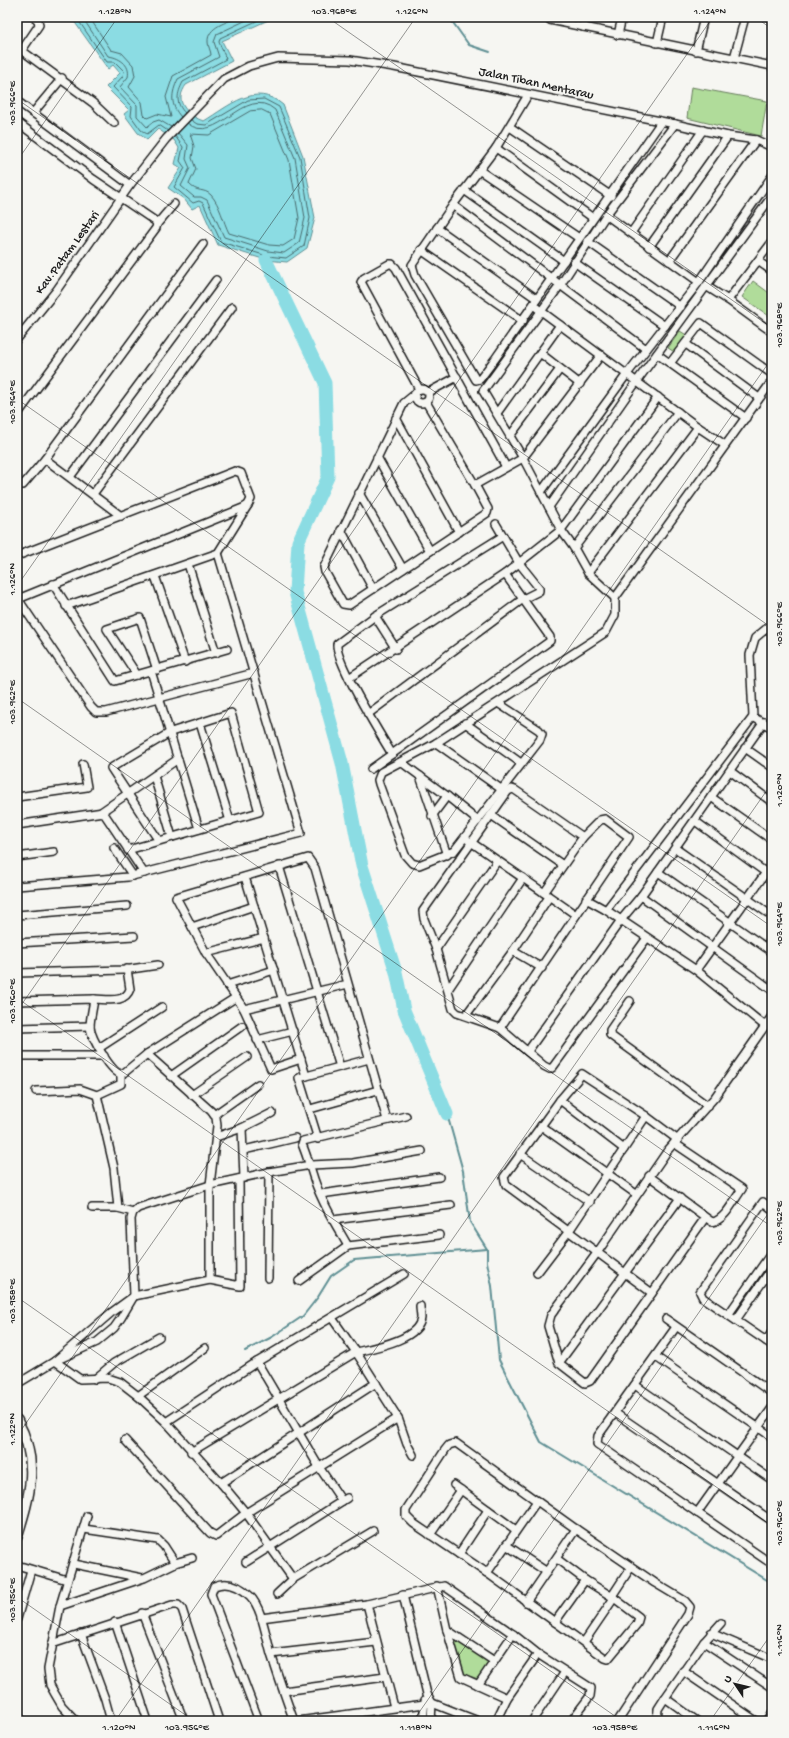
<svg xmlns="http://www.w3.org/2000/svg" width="789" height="1738" viewBox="0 0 789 1738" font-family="'Gochi Hand',sans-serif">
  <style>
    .green { fill: #b0dc9a; stroke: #667c5b }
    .water { fill: #8bdce3; stroke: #5f8f93 }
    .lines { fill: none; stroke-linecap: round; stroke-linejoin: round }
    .shore { stroke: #48696c; stroke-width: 1 }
    .stream { stroke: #5f8f93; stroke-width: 2 }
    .river { stroke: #8bdce3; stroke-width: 13 }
    .minor-casing { stroke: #1c1c1c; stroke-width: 10 }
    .tertiary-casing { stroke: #1c1c1c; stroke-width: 12 }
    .minor { stroke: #f6f6f2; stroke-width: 7 }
    .tertiary { stroke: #f6f6f2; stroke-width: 9 }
    .ticks { fill: none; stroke: #1c1c1c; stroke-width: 1; stroke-opacity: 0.45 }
    .labels { text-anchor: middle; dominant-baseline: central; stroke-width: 3; stroke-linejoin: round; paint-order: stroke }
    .street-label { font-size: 13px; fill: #1c1c1c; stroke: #f6f6f2 }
    .neatline { fill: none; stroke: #1c1c1c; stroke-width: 1.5 }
    .ticks-label { font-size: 10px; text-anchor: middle; fill: #1c1c1c }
  </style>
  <rect width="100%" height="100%" fill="#f6f6f2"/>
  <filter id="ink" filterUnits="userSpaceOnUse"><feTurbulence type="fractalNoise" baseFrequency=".025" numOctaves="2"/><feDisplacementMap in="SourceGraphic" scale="8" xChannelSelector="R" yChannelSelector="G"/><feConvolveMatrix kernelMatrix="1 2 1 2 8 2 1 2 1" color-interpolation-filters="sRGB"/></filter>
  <g filter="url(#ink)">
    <g class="green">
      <polygon points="691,87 767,101 761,136 687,118"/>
      <polygon points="753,281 772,295 772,318 742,297"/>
      <polygon points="680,331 688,336 676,353 668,348"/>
      <polygon points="449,1633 494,1655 479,1679 462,1674"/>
    </g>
    <path class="water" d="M71,17h204l-53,24 10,20 -46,24c-2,3 -5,8 -5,12 -1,11 14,22 23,24 25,-15 51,-40 79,-16l20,51 12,62 -8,30 -20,14 -21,-2 -48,-15 -18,-40 -8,4 -8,-10 -16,-11 13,-20 -6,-4 4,-16 -5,-8 -16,-11 -11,11 -9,-7 -14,-19 5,-4 -23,-23 14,-14 -7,-8 -5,4z"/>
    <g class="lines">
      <g class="shore">
        <polyline points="76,17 107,62 115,62 124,71 123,76 113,87 132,107 131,116 141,130 147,134 159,125 168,131"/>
        <path d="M82,17l26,39c10,1 23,8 20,21l-8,10 17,18v11l10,11 6,-5 6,-2 12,7"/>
        <path d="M89,17l22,33 11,3 11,12 2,11 -6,11 13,15 2,13 3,3 10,-4 14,3 -5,-20 7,-21 38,-21c0,-4 -3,-8 -3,-13 -1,-15 19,-20 31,-25"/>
        <path d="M262,110l8,4 19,46 10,58 -5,21 -11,7 -14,-1 -40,-12c-6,-12 -9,-28 -18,-38 -7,-7 -14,-2 -22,-11l7,-15 -4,-11 2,-12 -4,-12 19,1 41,-24z"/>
        <path d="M185,113c-10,-10 -8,-19 -2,-31l43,-23 -7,-17 1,-4 45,-21"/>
        <path d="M181,117c-11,-12 -10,-23 -3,-38l41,-22 -5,-15 3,-8 36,-17"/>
        <path d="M178,133l10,12 -2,14 4,9 -9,18 13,11h7l6,3 17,37 44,14 16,2 15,-10 6,-25 -10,-60 -20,-48c-31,-27 -58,38 -88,13"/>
        <polyline points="175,136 183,147 180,161 185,168 174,187 193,203 199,201 203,203 221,242 267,256 286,258 304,246 310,218 300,157 279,107 264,99 248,100 206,125 197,124 191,120"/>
      </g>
      <g class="stream">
        <polyline points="449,17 469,45 490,52"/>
        <polyline points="447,1114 463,1171 470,1222 487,1249 487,1262 492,1286 499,1360 541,1442 772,1583"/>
        <polyline points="245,1351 272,1337 303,1316 318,1297 331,1276 354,1260 487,1249"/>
      </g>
      <polyline class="river" points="266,260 325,383 328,477 298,542 295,592 342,763 362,866 396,972 404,1010 447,1114"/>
      <defs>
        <g id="minor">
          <polyline points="551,17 550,20 772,66"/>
          <polyline points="770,17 772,17"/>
          <polyline points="583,27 585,17"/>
          <polyline points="618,35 622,17"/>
          <polyline points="657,43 663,17"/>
          <polyline points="17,47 93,103 114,123"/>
          <polyline points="22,50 39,25 38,20 34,17"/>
          <polyline points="696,51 704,17"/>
          <polyline points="734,58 745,17"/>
          <polyline points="528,95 496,148 453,205 412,265 415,275 476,380 480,379 495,359 661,122"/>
          <polyline points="17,101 130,185"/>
          <polyline points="33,113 62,78"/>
          <polyline points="17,122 93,179 155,221 157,224 156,228 17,415"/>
          <polyline points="510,127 611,196"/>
          <polyline points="496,148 593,218"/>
          <polyline points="479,170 579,238"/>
          <polyline points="464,190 564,261"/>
          <polyline points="453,205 646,349"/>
          <polyline points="606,215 699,282"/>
          <polyline points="157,224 174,204"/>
          <polyline points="437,228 537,299"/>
          <polyline points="631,233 703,130"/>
          <polyline points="587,241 681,307"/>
          <polyline points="649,247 728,136"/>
          <polyline points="421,250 523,321"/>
          <polyline points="669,261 756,140"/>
          <polyline points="758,261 772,271"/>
          <polyline points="574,262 665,326"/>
          <polyline points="706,286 728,300 772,332"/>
          <polyline points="728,300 772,242"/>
          <polyline points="537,308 698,427 725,445"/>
          <polyline points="17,339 56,291 130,185 166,139 224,79 249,66 278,58 350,60 394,67 675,124 728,136 756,140 772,147"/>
          <polyline points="686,344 759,398"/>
          <polyline points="540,353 580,384"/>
          <polyline points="657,354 746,418"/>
          <polyline points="671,362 701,323 772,374"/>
          <circle cx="422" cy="396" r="7"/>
          <polyline points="419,389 361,282 364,278 389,264 392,264 396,268 506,467"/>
          <polyline points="429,392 457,377"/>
          <polyline points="415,394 404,403 324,567 325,572 343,604 349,605 487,513 488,509 475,485"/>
          <polyline points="426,402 475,485 523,458 601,355"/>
          <polyline points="497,413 560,325"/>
          <polyline points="396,418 459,532"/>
          <polyline points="510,436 560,369"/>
          <polyline points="377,457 430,551"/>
          <polyline points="45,459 121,516"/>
          <polyline points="70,477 216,280"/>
          <polyline points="17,482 23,485 45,459 203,244"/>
          <polyline points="541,492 627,374 699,282 772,176"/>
          <polyline points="359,493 403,569"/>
          <polyline points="93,494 232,307"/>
          <polyline points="549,507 637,381 772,196"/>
          <polyline points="341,530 373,589"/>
          <polyline points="574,548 678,412"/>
          <polyline points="17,556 235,471 241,473 251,499 248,505 243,508 18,599 17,597"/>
          <polyline points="188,564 216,653"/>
          <polyline points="588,573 698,427"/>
          <polyline points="155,576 185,662"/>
          <polyline points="53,584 115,681 227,649"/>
          <polyline points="615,598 588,573 574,548 561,530 523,458 483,391 561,284 606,215 675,124"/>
          <polyline points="18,599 91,707 96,712 106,712 254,673"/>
          <polyline points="66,606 218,553 248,505"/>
          <polyline points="375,616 396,649"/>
          <polyline points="772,624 755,638 750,655 753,717 772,728"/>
          <polyline points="151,671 199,829"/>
          <polyline points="137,675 107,629 140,618 157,670"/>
          <polyline points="349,678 505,574 561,530 658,397"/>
          <polyline points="498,703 539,730 542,734 540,740 454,851 419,865 412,863 405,855 379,784 378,780 381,772 436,743 606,632 615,615 615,598 772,381"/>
          <polyline points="368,714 523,599 539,591 539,588 519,563 496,524"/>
          <polyline points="200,723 230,821"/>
          <polyline points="465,723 521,763"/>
          <polyline points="436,743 501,789"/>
          <polyline points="745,748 772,767"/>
          <path d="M392,754c-11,-18 -57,-93 -55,-110l38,-28 128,-80"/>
          <polyline points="401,762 447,796 478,821"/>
          <polyline points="371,769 550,641 550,637 505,574"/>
          <polyline points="730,771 772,802"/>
          <polyline points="154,776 172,837"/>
          <polyline points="420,776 447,855"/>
          <polyline points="17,797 87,787 83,764"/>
          <polyline points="711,797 772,840"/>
          <polyline points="101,812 178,759"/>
          <polyline points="491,815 563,865"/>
          <polyline points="432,816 447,796"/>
          <polyline points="695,821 772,877"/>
          <polyline points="17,825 103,812 144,873 301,833 218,553"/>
          <polyline points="583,837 515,790 512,789 508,791 423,911 424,919 436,949 453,1009 457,1013 500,1028 544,1066 550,1069 553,1067 647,938"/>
          <polyline points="468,840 576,915"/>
          <polyline points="114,848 133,876"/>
          <polyline points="675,848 772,916"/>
          <polyline points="128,850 259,812 231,713 171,732 111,768 159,841"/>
          <polyline points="17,857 54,852"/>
          <polyline points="279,866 340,1067"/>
          <polyline points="658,872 772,952"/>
          <polyline points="245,877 306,1076"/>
          <polyline points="17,886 128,877 144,873"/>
          <polyline points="641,896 772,990"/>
          <polyline points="586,899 606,910 696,970 765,1026"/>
          <polyline points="606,910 753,717"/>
          <polyline points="17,915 127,906"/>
          <polyline points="192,927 254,906"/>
          <polyline points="17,943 134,936"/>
          <polyline points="436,949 497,861"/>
          <polyline points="513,951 542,968"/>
          <polyline points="206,953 264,938"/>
          <polyline points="696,970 772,864"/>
          <polyline points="17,973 124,970 158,965"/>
          <polyline points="348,984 244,1009 206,953 176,897 308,858 315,868 387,1120"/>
          <polyline points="227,985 274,970"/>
          <polyline points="449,988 523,878"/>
          <path d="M94,999c13,0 31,5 36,-10l-3,-20"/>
          <path d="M17,1001l77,-2c-1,9 -4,19 -4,28 1,11 21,45 31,47l4,-2 22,-18 64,57 5,6 1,9 -7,59v95l-76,16 -22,16 -57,49"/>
          <polyline points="630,1001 610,1030 610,1035 708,1106"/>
          <polyline points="244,1009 271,1069 301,1059"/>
          <polyline points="466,1015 513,951 549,897"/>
          <polyline points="17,1028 90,1026"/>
          <polyline points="500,1028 629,837 605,819 600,820 583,837 544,893"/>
          <polyline points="257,1040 293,1031"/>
          <polyline points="99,1048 162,1007"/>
          <polyline points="528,1051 621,920 641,896 764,722"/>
          <polyline points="147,1054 235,998"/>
          <polyline points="17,1056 104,1056"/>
          <polyline points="171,1076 242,1026"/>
          <polyline points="36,1091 80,1089 97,1095 121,1084 121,1074"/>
          <polyline points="97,1095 114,1168 118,1208"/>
          <polyline points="192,1095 247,1057"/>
          <polyline points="560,1100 624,1149 646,1116"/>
          <polyline points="310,1109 378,1090"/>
          <polyline points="214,1115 258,1084"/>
          <polyline points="541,1126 636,1194"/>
          <polyline points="242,1128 244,1178"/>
          <polyline points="216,1137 242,1128 272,1113"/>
          <polyline points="318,1139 299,1078 369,1059"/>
          <polyline points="244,1150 295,1138"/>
          <polyline points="520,1154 590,1202"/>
          <path d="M649,1176l63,46c13,-1 23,-24 30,-33l-68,-46"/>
          <polyline points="321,1194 439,1177"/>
          <polyline points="92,1208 118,1208 133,1212"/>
          <polyline points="772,1209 763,1202 700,1292 703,1298 772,1345"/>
          <polyline points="705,1218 590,1381 585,1383 559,1363 548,1326 551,1315 597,1253 668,1150 715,1097 772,1016"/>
          <polyline points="333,1220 451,1205"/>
          <path d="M348,1246c-12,-21 -26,-43 -34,-67 -4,-12 -7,-23 -12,-35l1,-3 103,-25"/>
          <polyline points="537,1273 569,1231 624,1149"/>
          <polyline points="268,1278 269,1172"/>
          <polyline points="210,1280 240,1286 239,1179"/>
          <polyline points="299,1281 348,1246 439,1235"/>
          <polyline points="652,1293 506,1185 504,1177 560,1100 582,1074 646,1116 678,1140"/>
          <polyline points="728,1315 772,1252"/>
          <polyline points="332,1318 356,1352 398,1418 407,1444 413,1455"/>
          <polyline points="666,1319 772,1393"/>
          <polyline points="736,1320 772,1268"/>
          <polyline points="676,1327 598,1436 597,1444 772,1564"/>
          <polyline points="766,1341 772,1332"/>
          <polyline points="656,1357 772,1437"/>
          <polyline points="55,1361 80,1379 108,1378 120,1382 138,1396 166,1422 221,1483 246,1513 293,1579"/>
          <polyline points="257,1362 319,1467 342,1501"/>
          <polyline points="559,1363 680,1198"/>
          <polyline points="95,1379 114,1363 159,1337"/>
          <polyline points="17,1384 55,1361 97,1342 114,1328 121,1318 134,1296 131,1219 133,1212 138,1208 210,1185 269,1172 311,1165 353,1163 422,1151"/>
          <polyline points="635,1385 772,1480"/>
          <polyline points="138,1396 205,1348"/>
          <polyline points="615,1413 772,1521"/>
          <polyline points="166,1422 257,1362 404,1274"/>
          <polyline points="125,1440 210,1533 216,1536 246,1513 398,1418"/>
          <path d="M191,1452l165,-100c17,-4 63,-12 65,-34 0,-4 -1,-8 -1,-12"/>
          <polyline points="221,1483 376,1383"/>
          <polyline points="454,1485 516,1530"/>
          <polyline points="697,1513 772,1408"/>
          <polyline points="84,1529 158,1540 164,1546 175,1563"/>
          <polyline points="430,1535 461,1490"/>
          <polyline points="506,1545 547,1572"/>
          <polyline points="459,1554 488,1510"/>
          <polyline points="557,1559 585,1580 614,1598 639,1617 637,1624 608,1659 605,1658 487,1573 413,1523 406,1516 406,1510 445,1450 449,1445 456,1443 576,1529 655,1583 685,1601 690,1607 688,1614 618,1721"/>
          <polyline points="246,1562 347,1498"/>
          <polyline points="74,1564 142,1578"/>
          <polyline points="17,1565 67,1580"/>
          <polyline points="487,1573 537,1501"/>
          <polyline points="437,1586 447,1630 461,1677 507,1698"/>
          <polyline points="277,1594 293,1579 373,1531"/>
          <polyline points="403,1595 427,1694 432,1703 431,1721"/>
          <polyline points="612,1596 631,1567"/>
          <polyline points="526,1602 576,1529"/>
          <polyline points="367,1604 394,1707"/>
          <polyline points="60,1606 144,1578 175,1563 192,1558"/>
          <polyline points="142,1613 184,1721"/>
          <polyline points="261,1618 367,1604 444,1586 513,1634 538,1654 591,1688 590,1696 571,1721"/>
          <polyline points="17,1619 31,1570"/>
          <polyline points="115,1622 148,1721"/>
          <polyline points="555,1622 585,1580"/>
          <polyline points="447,1630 494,1661"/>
          <polyline points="711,1633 772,1659"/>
          <polyline points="81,1634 105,1699 111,1721"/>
          <polyline points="584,1642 614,1598"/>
          <polyline points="704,1642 772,1687"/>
          <polyline points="52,1644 172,1605 178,1605 182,1609 219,1721"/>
          <polyline points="271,1654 376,1642"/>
          <polyline points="683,1671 756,1721"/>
          <polyline points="478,1685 513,1634"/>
          <polyline points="284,1691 385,1677"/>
          <polyline points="665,1698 697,1721"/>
          <polyline points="17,1713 22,1721"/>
          <polyline points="76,1721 62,1706 55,1694 50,1685 48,1669 60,1606 87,1516"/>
          <path d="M259,1721l-48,-127 3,-8c13,-5 25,-1 36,10 12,12 16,41 21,58 7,22 15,45 23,67"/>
          <polyline points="298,1721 432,1703 478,1721"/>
          <polyline points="423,1721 425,1700"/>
          <polyline points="496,1721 507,1698 538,1654"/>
          <polyline points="532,1721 565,1672"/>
          <polyline points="657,1721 658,1709 665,1698 704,1642 721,1623"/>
          <polyline points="768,1721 772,1714"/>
        </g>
        <path id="tertiary" d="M17,1420c23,41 13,75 0,117"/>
      </defs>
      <use href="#minor" class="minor-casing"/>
      <use href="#tertiary" class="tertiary-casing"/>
      <use href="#minor" class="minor"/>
      <use href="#tertiary" class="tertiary"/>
    </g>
  </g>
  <path class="ticks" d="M327,17l445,311M755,17l17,12M17,99l755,529M17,161l101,-144M17,399l755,528M17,586l399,-569M17,698l755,529M17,998l755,528M17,1011l696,-994M17,1297l605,424M17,1436l755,-1078M17,1597l177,124M115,1721l657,-938M413,1721l359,-513M710,1721l62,-88"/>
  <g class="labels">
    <g class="street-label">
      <text transform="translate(536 84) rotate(12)">Jalan Tiban Mentarau</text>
      <text transform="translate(68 253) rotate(-54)">Kav.Patam Lestari</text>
    </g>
  </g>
  <rect width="789" height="1738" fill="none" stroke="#f6f6f2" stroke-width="44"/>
  <g transform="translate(735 1684) rotate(305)" stroke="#f6f6f2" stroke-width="3" paint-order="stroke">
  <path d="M0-3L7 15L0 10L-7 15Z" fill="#1c1c1c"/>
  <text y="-6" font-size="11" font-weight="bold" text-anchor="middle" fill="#1c1c1c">U</text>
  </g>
  <rect x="22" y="22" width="745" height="1694" class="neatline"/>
  <g class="ticks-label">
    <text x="115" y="14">1.128°N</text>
    <text x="334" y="14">103.968°E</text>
    <text x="412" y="14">1.126°N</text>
    <text x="710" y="14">1.124°N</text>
    <text transform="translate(11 103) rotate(-90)" y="4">103.966°E</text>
    <text transform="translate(778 325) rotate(-90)" y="4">103.968°E</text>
    <text transform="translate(11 402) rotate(-90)" y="4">103.964°E</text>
    <text transform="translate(11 579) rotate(-90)" y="4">1.126°N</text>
    <text transform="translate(778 624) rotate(-90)" y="4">103.966°E</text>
    <text transform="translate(11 702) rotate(-90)" y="4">103.962°E</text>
    <text transform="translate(778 790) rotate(-90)" y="4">1.120°N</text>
    <text transform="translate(778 924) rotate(-90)" y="4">103.964°E</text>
    <text transform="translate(11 1001) rotate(-90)" y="4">103.960°E</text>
    <text transform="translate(778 1223) rotate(-90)" y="4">103.962°E</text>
    <text transform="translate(11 1301) rotate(-90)" y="4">103.958°E</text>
    <text transform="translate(11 1429) rotate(-90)" y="4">1.122°N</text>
    <text transform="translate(778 1523) rotate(-90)" y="4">103.960°E</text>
    <text transform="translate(11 1600) rotate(-90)" y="4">103.956°E</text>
    <text transform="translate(778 1640) rotate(-90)" y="4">1.116°N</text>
    <text x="119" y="1730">1.120°N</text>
    <text x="187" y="1730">103.956°E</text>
    <text x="416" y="1730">1.118°N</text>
    <text x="615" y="1730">103.958°E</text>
    <text x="714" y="1730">1.116°N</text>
  </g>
</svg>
